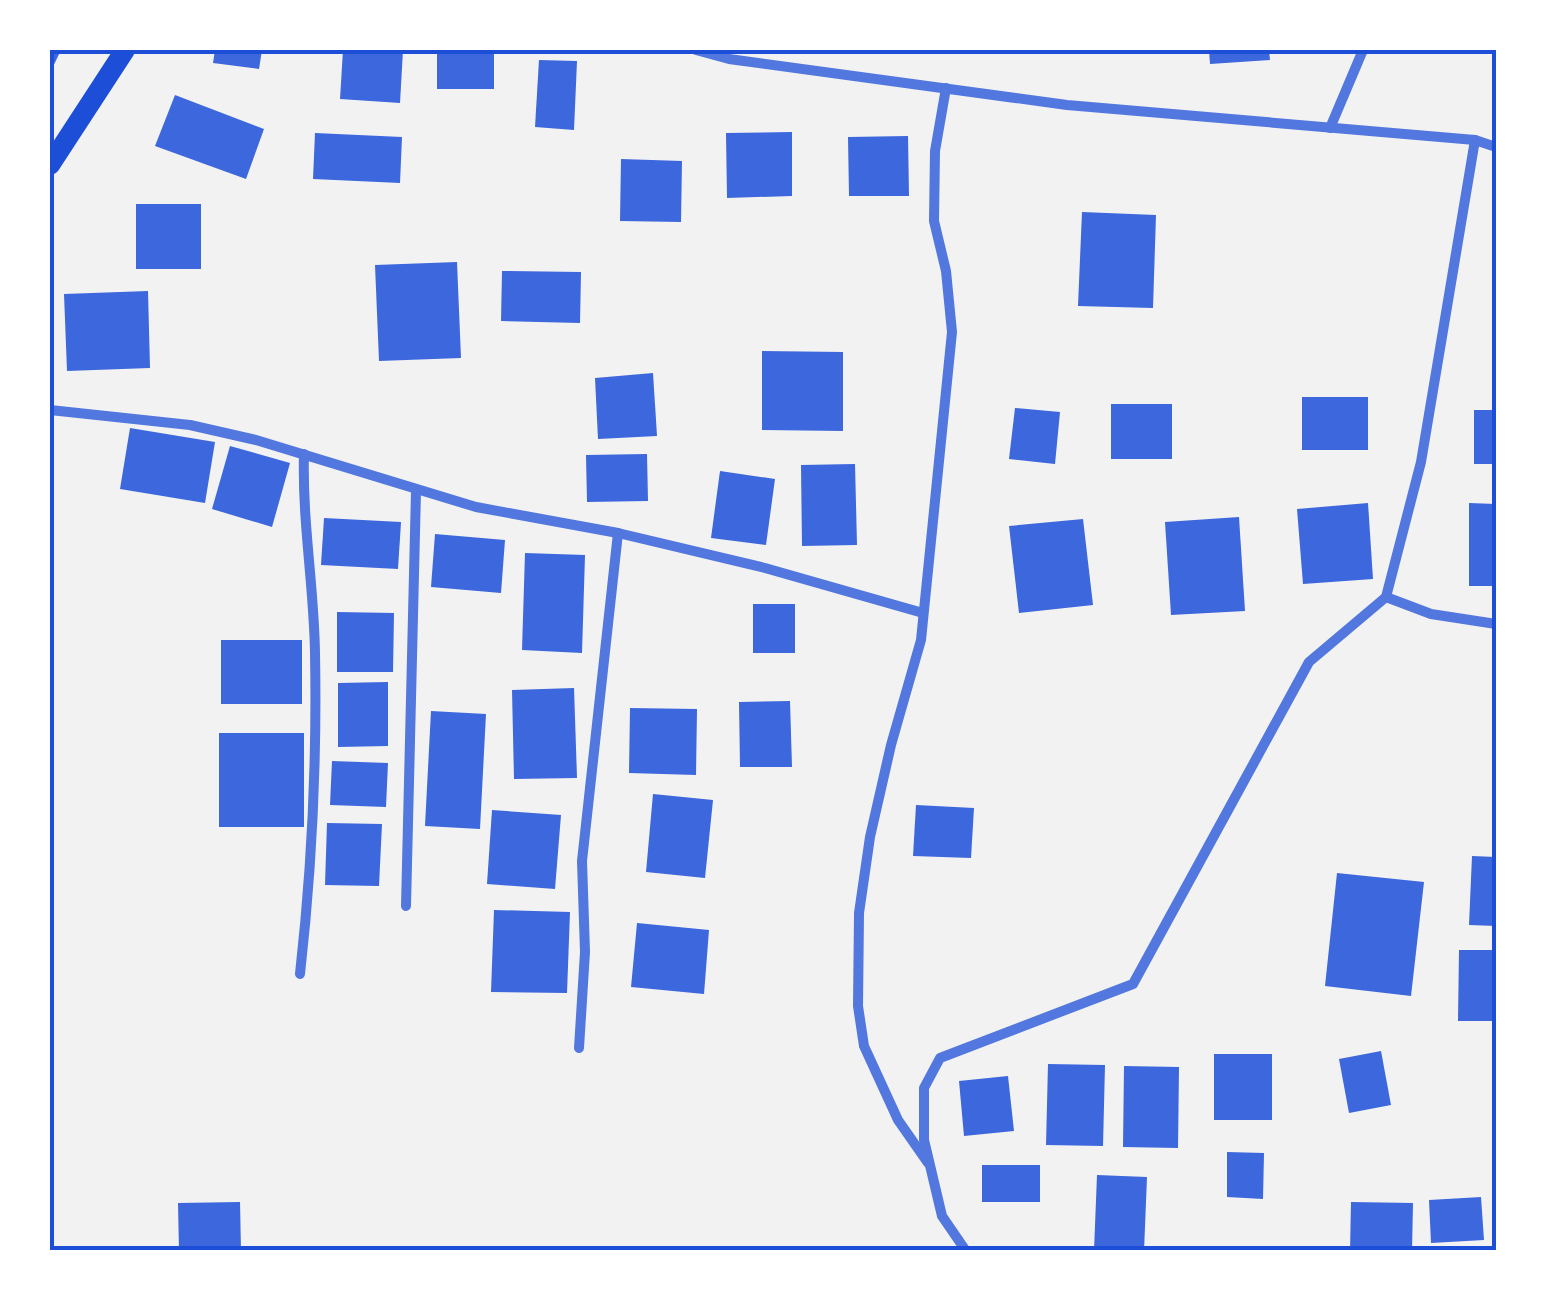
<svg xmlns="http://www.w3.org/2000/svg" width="1546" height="1301" viewBox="0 0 1546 1301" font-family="Poppins,sans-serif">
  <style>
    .building { fill: #3d67dc }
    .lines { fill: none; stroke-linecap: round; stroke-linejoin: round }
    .minor { stroke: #5277de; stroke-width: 10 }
    .secondary { stroke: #1d4ed8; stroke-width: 20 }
    .neatline { fill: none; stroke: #1d4ed8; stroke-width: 4 }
  </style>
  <rect width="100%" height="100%" fill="#f2f2f2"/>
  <g class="building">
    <polygon points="50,50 61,50 50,73"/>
    <polygon points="215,50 262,50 259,69 213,63"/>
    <polygon points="343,50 403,50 400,103 340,99"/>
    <rect x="437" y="50" width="57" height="39"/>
    <polygon points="1209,50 1269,50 1270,60 1210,64"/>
    <polygon points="539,60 577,61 574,130 535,127"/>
    <polygon points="175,95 264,129 246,179 155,146"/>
    <polygon points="792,132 792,196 727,198 726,133"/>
    <polygon points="315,133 402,137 400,183 313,179"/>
    <polygon points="908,136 909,196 849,196 848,137"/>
    <polygon points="621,159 682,161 681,222 620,221"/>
    <rect x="136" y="204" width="65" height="65"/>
    <polygon points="1082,212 1156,215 1153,308 1078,306"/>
    <polygon points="457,262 461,358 379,361 375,265"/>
    <polygon points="502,271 581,272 580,323 501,321"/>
    <polygon points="148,291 150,368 67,371 64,294"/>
    <polygon points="762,351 843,352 843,431 762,430"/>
    <polygon points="653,373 657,436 598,439 595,378"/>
    <rect x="1302" y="397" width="66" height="53"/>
    <rect x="1111" y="404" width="61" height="55"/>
    <polygon points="1015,408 1060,412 1055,464 1009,459"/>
    <rect x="1474" y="410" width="22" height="54"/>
    <polygon points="130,428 215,442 205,503 120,489"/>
    <polygon points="230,446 290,463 272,527 212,509"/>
    <polygon points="647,454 648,501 587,502 586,455"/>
    <polygon points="855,464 857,545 802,546 801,465"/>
    <polygon points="720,471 775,479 766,545 711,538"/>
    <polygon points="1368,503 1373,579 1303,584 1297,509"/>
    <polygon points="1469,503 1496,504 1496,586 1469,586"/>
    <polygon points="1239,517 1245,611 1171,615 1165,522"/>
    <polygon points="324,518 401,522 398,569 321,565"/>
    <polygon points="1083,519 1093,605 1019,613 1009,526"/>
    <polygon points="435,534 505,540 501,593 431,587"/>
    <polygon points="525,553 585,555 582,653 522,650"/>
    <rect x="753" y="604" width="42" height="49"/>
    <polygon points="337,612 394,613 393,672 337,672"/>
    <rect x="221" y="640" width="81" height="64"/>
    <polygon points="388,682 388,746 338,747 338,683"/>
    <polygon points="574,688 577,778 514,779 512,690"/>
    <polygon points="790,701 792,767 740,767 739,702"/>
    <polygon points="630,708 697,709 696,775 629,773"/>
    <polygon points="431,711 486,714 480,829 425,826"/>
    <rect x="219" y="733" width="85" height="94"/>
    <polygon points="332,761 388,763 386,807 330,805"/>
    <polygon points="653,794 713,800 705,878 646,872"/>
    <polygon points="916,805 974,808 971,858 913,856"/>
    <polygon points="492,810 561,815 555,889 487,884"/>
    <polygon points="327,823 382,824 379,886 325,885"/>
    <polygon points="1472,856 1496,857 1496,926 1469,925"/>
    <polygon points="1337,873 1424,882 1411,996 1325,986"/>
    <polygon points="494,910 570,912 567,993 491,992"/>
    <polygon points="637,923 709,930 704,994 631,987"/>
    <polygon points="1459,950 1496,950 1496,1021 1458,1021"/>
    <polygon points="1381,1051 1391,1105 1349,1113 1339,1059"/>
    <rect x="1214" y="1054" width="58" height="66"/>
    <polygon points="1048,1064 1105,1065 1103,1146 1046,1145"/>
    <polygon points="1124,1066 1179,1067 1178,1148 1123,1147"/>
    <polygon points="1008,1076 1014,1131 964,1136 959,1081"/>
    <polygon points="1227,1152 1264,1153 1263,1199 1227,1197"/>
    <rect x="982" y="1165" width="58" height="37"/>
    <polygon points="1097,1175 1147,1177 1144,1251 1094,1251"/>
    <polygon points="1481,1197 1484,1240 1431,1243 1429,1200"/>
    <polygon points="240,1202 241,1251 179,1251 178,1203"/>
    <polygon points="1351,1202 1413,1203 1412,1251 1350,1251"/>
  </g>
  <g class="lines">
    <g class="minor">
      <polyline points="696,50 729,59 1067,105 1475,140"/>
      <polyline points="1330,128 1363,50"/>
      <polyline points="50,410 190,425 256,440 476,507 618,533 765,568 923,613"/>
      <polyline points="1386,597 1431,614 1496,624"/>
      <polyline points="406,906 416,491"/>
      <path d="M300,974c12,-107 17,-214 15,-321 -1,-67 -13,-132 -11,-199"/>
      <polyline points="579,1048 585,952 582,861 618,533"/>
      <polyline points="928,1163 898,1120 864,1046 858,1006 859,913 870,837 891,745 921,640 952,332 946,271 934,221 935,151 946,88"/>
      <polyline points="966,1251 942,1216 924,1140 924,1088 940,1058 1133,984 1309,662 1386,597 1421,462 1475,140 1496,147"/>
    </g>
    <polyline class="secondary" points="50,165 125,50"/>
  </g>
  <rect width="1546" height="1301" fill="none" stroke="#ffffff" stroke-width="105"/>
  <rect x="52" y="52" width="1442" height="1196" class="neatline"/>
</svg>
